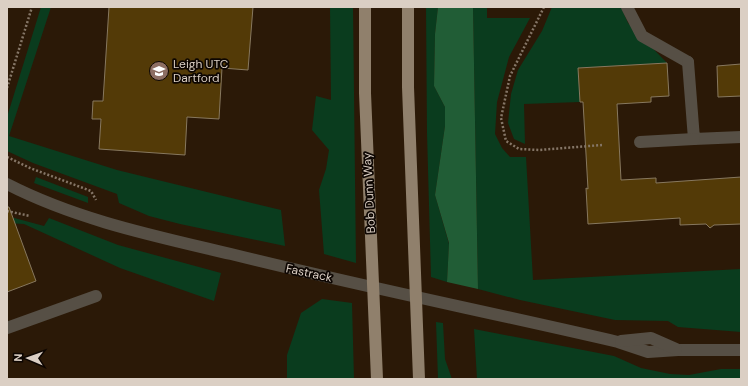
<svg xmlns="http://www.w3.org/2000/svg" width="748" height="386" viewBox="0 0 748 386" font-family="'DM Sans',sans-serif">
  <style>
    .green { fill: #0a3c1e }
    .forest { fill: #215d36 }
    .building { fill: #533a07; stroke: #87785f }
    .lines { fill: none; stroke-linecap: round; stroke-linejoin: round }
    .path { stroke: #857667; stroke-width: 2.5; stroke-dasharray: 2 2; stroke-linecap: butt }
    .lane { stroke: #564f45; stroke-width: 12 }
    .street { stroke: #564f45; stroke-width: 12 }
    .primary { stroke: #90806c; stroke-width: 12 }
    .labels { text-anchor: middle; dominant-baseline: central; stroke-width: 3.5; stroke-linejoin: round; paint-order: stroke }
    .poi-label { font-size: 12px; fill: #dbcfc4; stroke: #0d0602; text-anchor: start }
    .street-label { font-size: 12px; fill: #dbcfc4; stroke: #0d0602 }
  </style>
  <rect width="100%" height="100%" fill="#2b1907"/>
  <g class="green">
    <polygon points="41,7 51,7 9,136 117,170 281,210 285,246 180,224 149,216 119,203 117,194 33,163 7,151 7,117"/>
    <polygon points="330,7 353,7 356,263 324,254 319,190 326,169 329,150 312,130 316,96 331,100"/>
    <polygon points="426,7 438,7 435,34 434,86 445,107 445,126 435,195 449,244 447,282 431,277 427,133"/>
    <polygon points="473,7 487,7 487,18 530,18 509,57 497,102 495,134 502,148 510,157 526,157 533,280 741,269 741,332 678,327 668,321 615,320 520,300 478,289"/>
    <polygon points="552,7 621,7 628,23 667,63 579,68 580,102 524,104 525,144 514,139 508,123 511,94 518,70 542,31"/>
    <polygon points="36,177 88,197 88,203 34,183"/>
    <polygon points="7,216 44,226 49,218 118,245 221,273 214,301 120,268 24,224 7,223"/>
    <polygon points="322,299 352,303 354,379 287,379 287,355 301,313"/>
    <polygon points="436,322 443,323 445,359 452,379 438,379"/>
    <polygon points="474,329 614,356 641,368 670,374 689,375 721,369 741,369 741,379 477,379"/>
  </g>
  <polygon class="forest" points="438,7 473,7 478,289 447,282 449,243 435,195 445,126 445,107 434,86 435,34"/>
  <g class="building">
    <polygon points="109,7 253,7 248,70 222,68 219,119 187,117 185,155 99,149 101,119 92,119 93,101 103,101"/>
    <polygon points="667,63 669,96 651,97 651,102 617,104 621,180 656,178 656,183 741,177 741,224 714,225 710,228 706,224 680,225 680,218 588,224 586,188 588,189 583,102 580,102 578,68"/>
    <polygon points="741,64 741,96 718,97 717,66"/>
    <polygon points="7,207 9,207 36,281 7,292"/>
  </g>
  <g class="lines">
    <g class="path">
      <polyline points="544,7 510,76 501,118 506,141 519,149 539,150 602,145"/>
      <polyline points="7,88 32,7"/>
      <polyline points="7,157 30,168 91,191 96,200"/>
      <polyline points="7,211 30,216"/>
    </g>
    <g class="lane">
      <polyline points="627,7 642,36 688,62"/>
      <path d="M7,184c70,36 148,52 224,70 128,32 258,58 387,88l30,10 30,-2h63"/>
      <polyline points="7,328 96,296"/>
      <polyline points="621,341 651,338 676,349"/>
    </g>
    <g class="street">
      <polyline points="688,62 694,139 741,137"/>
      <polyline points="640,142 694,139"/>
    </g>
    <g class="primary">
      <polyline points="365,7 365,93 377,379"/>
      <polyline points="408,7 408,87 419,379"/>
    </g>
  </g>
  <defs>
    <symbol id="school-disc" viewBox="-11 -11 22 22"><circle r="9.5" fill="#8d6e63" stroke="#0d0602"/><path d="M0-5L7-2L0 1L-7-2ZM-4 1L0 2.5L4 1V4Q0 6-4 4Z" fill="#fff"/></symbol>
  </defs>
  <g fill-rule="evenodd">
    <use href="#school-disc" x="148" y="60" width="22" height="22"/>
  </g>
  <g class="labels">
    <g class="poi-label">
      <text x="173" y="64">Leigh UTC<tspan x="173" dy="14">Dartford</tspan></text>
    </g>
    <g class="street-label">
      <text transform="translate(369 193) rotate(-93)">Bob Dunn Way</text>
      <text transform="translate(309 273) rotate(12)">Fastrack</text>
    </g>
  </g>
  <rect width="748" height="386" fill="none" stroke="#dbcfc4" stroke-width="16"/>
  <g transform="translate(28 358) rotate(272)" stroke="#0d0602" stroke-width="3" paint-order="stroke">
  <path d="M0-3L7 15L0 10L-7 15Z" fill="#dbcfc4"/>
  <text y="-6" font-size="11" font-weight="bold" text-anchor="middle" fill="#dbcfc4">N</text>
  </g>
</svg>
